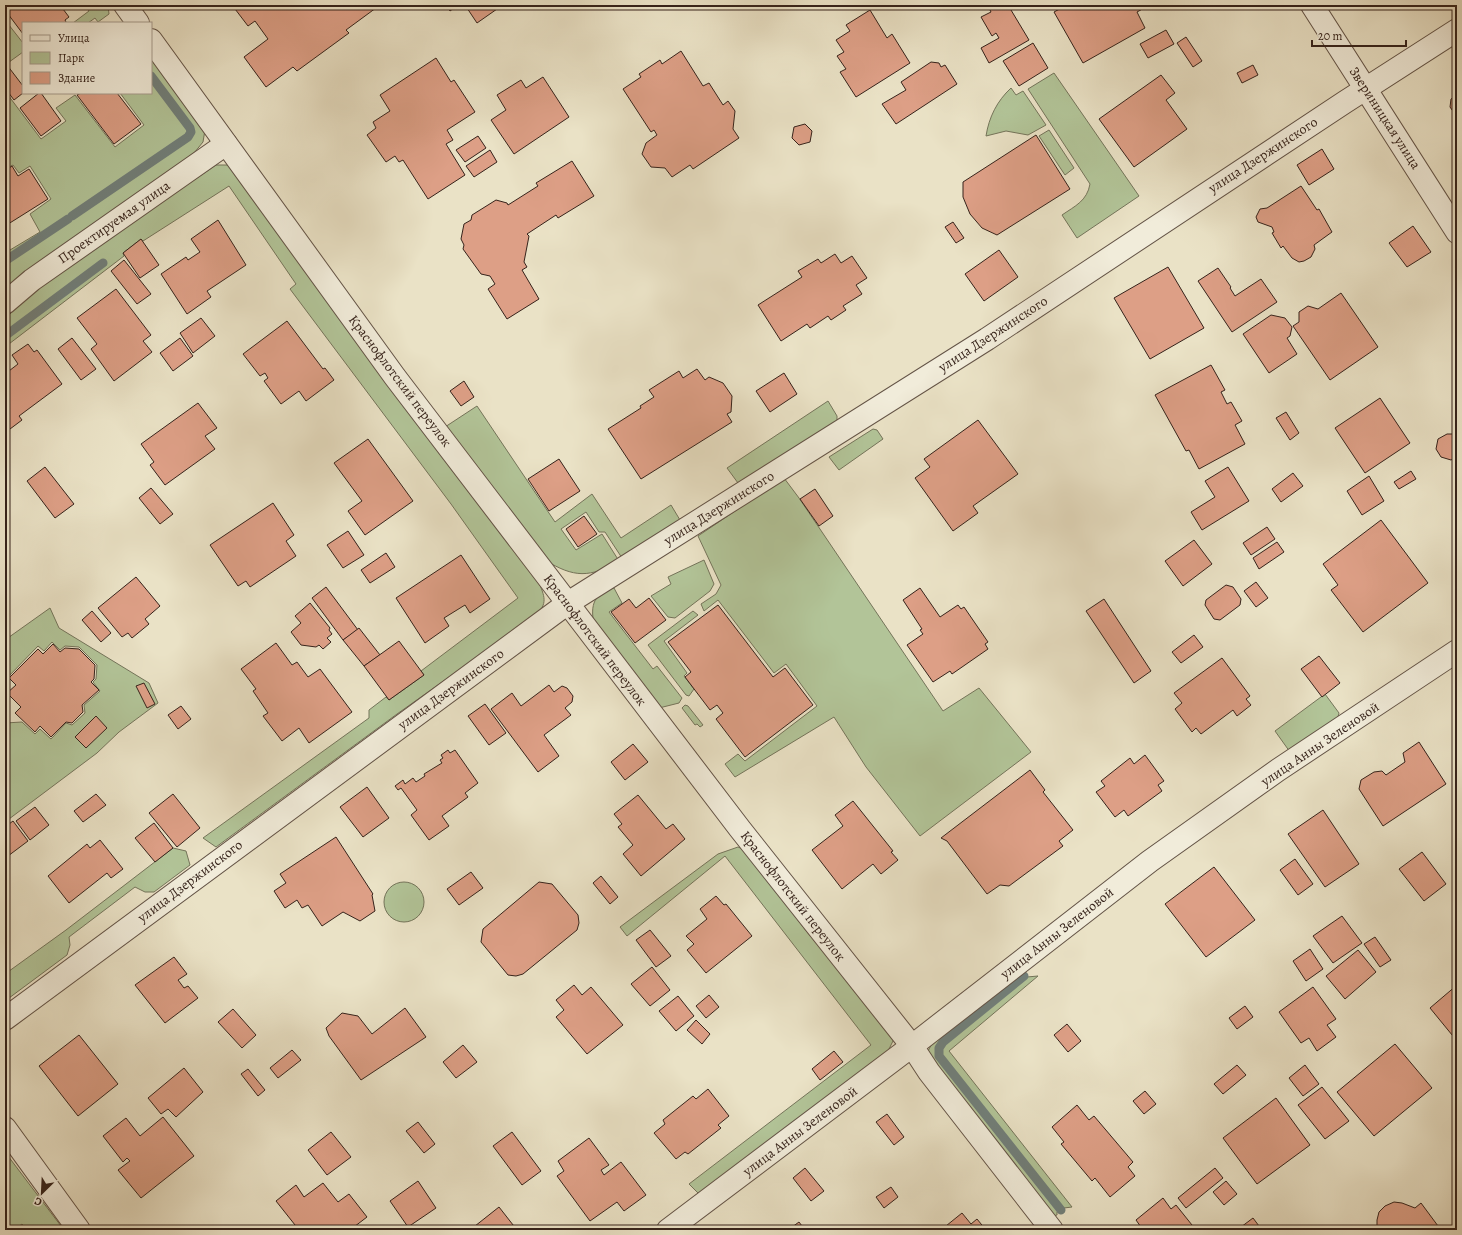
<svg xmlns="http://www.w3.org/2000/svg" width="1462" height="1235" viewBox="0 0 1462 1235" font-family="Alegreya,serif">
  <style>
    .green { fill: #b2c498; stroke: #74745a }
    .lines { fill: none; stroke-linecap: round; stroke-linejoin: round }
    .stream { stroke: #717f7a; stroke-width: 9 }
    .building { fill: #dd9f86; stroke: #36231b }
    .minor-casing { stroke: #635346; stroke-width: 24 }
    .tertiary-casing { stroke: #635346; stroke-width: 24 }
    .minor { stroke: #f1ecda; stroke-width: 22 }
    .tertiary { stroke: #f1ecda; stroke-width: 22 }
    .labels { text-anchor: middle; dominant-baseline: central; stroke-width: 3; stroke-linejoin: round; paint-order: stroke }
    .street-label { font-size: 14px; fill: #36231b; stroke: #f1ecda }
  </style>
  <rect width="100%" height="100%" fill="#eae2c6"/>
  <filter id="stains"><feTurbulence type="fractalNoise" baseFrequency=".005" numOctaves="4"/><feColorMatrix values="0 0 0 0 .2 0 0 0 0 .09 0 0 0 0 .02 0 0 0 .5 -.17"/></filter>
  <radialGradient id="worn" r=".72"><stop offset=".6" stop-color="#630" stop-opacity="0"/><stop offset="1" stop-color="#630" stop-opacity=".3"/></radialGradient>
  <g class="green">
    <polygon points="86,5 108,5 109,14 98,22 95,18 88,23 73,23 89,11"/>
    <polygon points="5,20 23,43 23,52 5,65"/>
    <polygon points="151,56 205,130 203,142 194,153 25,274 5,290 5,253 40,232 30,214 51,199 30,166 19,173 13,165 5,169 5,91 41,139 66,121 56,108 75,95 115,147 144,125 120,93 151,93"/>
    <path d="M1054,73l85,123 -62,42 -15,-23c13,-9 25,-14 28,-31l-62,-95z"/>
    <path d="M1011,88l5,7 7,-4 23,34 -18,10 -22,-4 -20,5c3,-19 11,-35 25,-48z"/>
    <polygon points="1049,130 1074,168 1065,175 1039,136"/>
    <path d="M216,165h13l310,418c7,16 8,22 -5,34l-137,97 -181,133 -13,-9 166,-120v-8l17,-13 3,3 35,-25 -3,-4 97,-73 -67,-94 -161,-215 6,-5 -67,-98 -86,55 -2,-2 -18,14 1,3 -119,91v-28l23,-23 50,-38z"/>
    <polygon points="828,401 837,416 837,421 738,483 727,468"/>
    <path d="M477,406l78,116 37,-28 29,44 50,-33 9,15 -58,38 -17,-26h-6l-13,-20 -25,17 15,21 26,-16 17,27c-29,17 -45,17 -74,-1l-100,-133z"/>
    <polygon points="873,429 877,430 883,439 839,470 829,457"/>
    <polygon points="784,478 799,498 943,711 979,688 1031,752 920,836 866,767 834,717 735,777 725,764 738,754 745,761 817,706 786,664 774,673 718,600 704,611 701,604 716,594 721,585 698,536"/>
    <polygon points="704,560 714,584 710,591 675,618 668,617 651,596 671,584 668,577"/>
    <path d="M614,588l8,15 -13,9 44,57 4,-3 25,32 -3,5 -20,5 -65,-84c-4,-19 0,-31 20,-36z"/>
    <polygon points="50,608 59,628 149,683 158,703 119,732 97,753 5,822 5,723 22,722 35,734 40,729 51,739 66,723 72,725 85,713 84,705 100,691 93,682 96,679 97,665 79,647 65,646 60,650 52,642 44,651 38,646 7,678 5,684 5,640"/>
    <polygon points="693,611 698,615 664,641 687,673 684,676 694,689 689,696 686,695 648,645"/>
    <polygon points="1325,694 1339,713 1338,717 1290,752 1275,731"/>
    <polygon points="685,705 688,706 703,725 700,727 697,724 695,725 682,708"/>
    <polygon points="738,847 745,850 807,932 875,1011 894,1039 888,1051 702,1197 689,1184 871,1045 725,856 627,936 620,927 718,854"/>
    <polygon points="173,848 186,851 190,865 154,892 145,892 135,887 69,937 70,945 67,955 5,1001 5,974 66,930"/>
    <circle cx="404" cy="902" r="20"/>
    <polygon points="1022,969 1027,977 1038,976 949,1051 1072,1207 1064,1208 1057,1212 1057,1215 1053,1216 935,1067 928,1051 935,1038"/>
    <polygon points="5,1152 64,1230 27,1230 22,1224 14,1230 5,1230"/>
  </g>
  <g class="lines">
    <g class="stream">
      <polyline points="72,216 188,137 191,132 190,128 151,76"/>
      <polyline points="5,261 68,219"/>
      <polyline points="5,336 103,263"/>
      <polyline points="1024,976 943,1042 939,1048 939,1056 1061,1210"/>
    </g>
  </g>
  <g class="building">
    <polygon points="5,5 60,5 69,17 65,20 66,22 65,23 23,23 23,34 5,10"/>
    <polygon points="232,5 380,5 346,30 349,33 297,71 293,67 266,87 244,57 268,39 255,21 248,26"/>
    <polygon points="446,5 458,5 450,11"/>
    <polygon points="465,5 494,5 497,9 477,23"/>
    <polygon points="995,5 1008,5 1029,40 989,63 981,48 999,38 996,33 992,36 981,17 991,12 989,8"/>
    <polygon points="1067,5 1145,5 1146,7 1137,12 1145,28 1083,63 1054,12"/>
    <polygon points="870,10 887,38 892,34 910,63 856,97 840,72 846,69 837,56 844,52 836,40 850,31 846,25"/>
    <polygon points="1166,30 1174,44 1148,58 1140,44"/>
    <polygon points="1186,37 1202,61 1193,67 1177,43"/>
    <polygon points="1033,43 1048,68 1019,86 1003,61"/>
    <polygon points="681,51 703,86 709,83 723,105 728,101 735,111 733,129 739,138 693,169 690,165 672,177 665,168 651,167 642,154 646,143 657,135 654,130 651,132 623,89 641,77 639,74 660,60 662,64"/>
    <polygon points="436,58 451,82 454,80 475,112 447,130 453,140 446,144 465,175 428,199 403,160 399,162 395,156 386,162 367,135 376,128 373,122 390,111 380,95"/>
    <polygon points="931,62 939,63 941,67 945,65 957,84 896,124 882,104 906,90 901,82"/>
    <polygon points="7,65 23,86 23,93 14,100 5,88 5,67"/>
    <polygon points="1253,65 1258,75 1242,83 1237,73"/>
    <polygon points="1161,75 1175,93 1166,100 1187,129 1134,167 1099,119"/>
    <polygon points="543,77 569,117 514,154 491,120 506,110 497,95 521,80 526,88"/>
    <polygon points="39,93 41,93 61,121 41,136 20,108"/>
    <polygon points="81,93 117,93 141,124 114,144 77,95"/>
    <polygon points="1457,95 1457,117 1450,107 1451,99"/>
    <polygon points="805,124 812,131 810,142 799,145 792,138 794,127"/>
    <polygon points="1036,135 1070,189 997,235 982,228 970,214 963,197 963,182"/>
    <polygon points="478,136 486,148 465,162 456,150"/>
    <polygon points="1322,149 1334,169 1309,185 1297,165"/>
    <polygon points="490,150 497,162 474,177 466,166"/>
    <polygon points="572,161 594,196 558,218 556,215 527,234 529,236 524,262 527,267 522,270 539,299 507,319 488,289 495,284 490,276 481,274 463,249 464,245 461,239 464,224 471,220 472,215 496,200 507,203 508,205 538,186 536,183"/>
    <polygon points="12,166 18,176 29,169 48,199 5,226 5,171"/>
    <polygon points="1301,186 1317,210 1319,209 1332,232 1314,245 1315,249 1311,257 1304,261 1299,262 1292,258 1283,246 1281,248 1272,233 1274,232 1272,227 1258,222 1256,217 1260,209 1267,208"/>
    <polygon points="218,220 246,265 207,291 211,297 187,314 161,274 186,257 188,260 200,252 191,239"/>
    <polygon points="953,222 964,238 956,243 945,227"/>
    <polygon points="1413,226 1431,252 1407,267 1389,243"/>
    <polygon points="141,239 159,265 140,278 123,253"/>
    <polygon points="999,250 1018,277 984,301 965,274"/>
    <polygon points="835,254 841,263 852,256 867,278 856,285 862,294 843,306 846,310 831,320 828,316 810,328 807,324 781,341 758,305 802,277 798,271 818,259 821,263"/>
    <polygon points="124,260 151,294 137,304 111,271"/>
    <polygon points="1168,267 1204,328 1150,359 1114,298"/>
    <polygon points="1218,268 1231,287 1230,288 1235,296 1261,279 1277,302 1232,332 1198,281"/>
    <polygon points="116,289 151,335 143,341 152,352 114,381 91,349 97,344 77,318"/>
    <polygon points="1341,293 1378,347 1330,380 1293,326 1299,322 1299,312 1308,306 1318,309"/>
    <polygon points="1271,315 1285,318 1292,327 1290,336 1287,338 1297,354 1269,373 1243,334"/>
    <polygon points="201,318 215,336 193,353 180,333"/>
    <polygon points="287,321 323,369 325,368 334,380 306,401 299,391 281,404 264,381 268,378 265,373 260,376 243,354"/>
    <polygon points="72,338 96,369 81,380 58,349"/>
    <polygon points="180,338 193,356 173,371 160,353"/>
    <polygon points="28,344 34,352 37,350 62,384 19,416 22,420 6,432 5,374 18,364 12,355"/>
    <polygon points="1211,365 1225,390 1221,392 1227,404 1231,402 1242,421 1235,425 1245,444 1199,469 1189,450 1186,451 1155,395"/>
    <polygon points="697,369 705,380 709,377 723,383 732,396 731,412 727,414 732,422 641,479 608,429 641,408 640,406 654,397 649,390 679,371 683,378"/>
    <polygon points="784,373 797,394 770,412 756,391"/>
    <polygon points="464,381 474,397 461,406 450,391"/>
    <polygon points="1380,398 1410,443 1365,473 1335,428"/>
    <polygon points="198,403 217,428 205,436 215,449 165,485 150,465 154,462 141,444"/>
    <polygon points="1286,412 1299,433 1290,440 1276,418"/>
    <polygon points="978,420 1018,474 973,506 978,513 953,531 915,478 930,467 924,459"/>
    <polygon points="1457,432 1457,457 1451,460 1441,457 1436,449 1438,439 1447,434 1454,434"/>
    <polygon points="368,439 413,501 365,535 348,511 362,501 334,463"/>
    <polygon points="559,459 580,491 549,511 528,479"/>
    <polygon points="45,467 74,504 55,518 27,481"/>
    <polygon points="1228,467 1249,501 1202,530 1191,512 1215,497 1205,481"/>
    <polygon points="1411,471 1416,479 1399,489 1394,482"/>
    <polygon points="1293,473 1303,486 1281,502 1272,489"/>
    <polygon points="1369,476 1384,501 1362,515 1347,491"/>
    <polygon points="151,488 173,514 160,524 139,498"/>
    <polygon points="815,489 833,516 819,526 800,499"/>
    <polygon points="273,503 294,535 286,541 296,556 250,587 246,581 238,586 210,545"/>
    <polygon points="584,516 597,534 578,547 566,529"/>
    <polygon points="1381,520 1428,583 1363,632 1331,590 1338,585 1323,564"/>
    <polygon points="1267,527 1275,539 1251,555 1243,543"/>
    <polygon points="348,531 364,555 343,568 327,545"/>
    <polygon points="1194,540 1212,564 1183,586 1165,561"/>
    <polygon points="1277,542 1284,552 1259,569 1253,558"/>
    <polygon points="386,553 395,567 370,583 361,570"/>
    <polygon points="461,555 490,599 470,613 465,605 444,618 449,626 425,643 396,598"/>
    <polygon points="136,577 160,606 145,619 149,624 132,638 128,633 122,637 98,608"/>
    <polygon points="1256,582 1268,598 1256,607 1244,591"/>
    <polygon points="1226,585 1233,587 1241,599 1240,605 1220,620 1214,619 1205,605 1206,600"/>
    <polygon points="326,587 358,630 343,640 312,598"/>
    <polygon points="920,588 940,617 958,605 961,609 964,607 988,642 985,644 988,649 952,674 950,671 933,682 907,645 923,634 920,630 922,629 903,600"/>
    <polygon points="649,598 666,620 635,643 611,612 629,599 636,608"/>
    <polygon points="1104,599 1151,671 1134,683 1086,611"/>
    <polygon points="310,603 330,628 329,630 332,634 327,638 331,642 323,649 319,645 316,647 301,645 291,632 301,623 295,616"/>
    <polygon points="718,605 773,677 785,668 813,705 745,757 716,719 723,713 717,705 710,710 685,677 691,672 668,642"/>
    <polygon points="92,611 111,633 101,642 82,620"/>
    <polygon points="359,628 380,655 364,666 343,640"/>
    <polygon points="1194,635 1203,647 1181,663 1172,652"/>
    <polygon points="399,641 424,675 389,700 364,666"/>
    <polygon points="276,643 292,665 297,662 308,677 320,669 352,712 309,743 299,728 282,741 263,716 268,713 253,691 256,689 241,669"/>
    <polygon points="53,644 60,652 65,648 79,649 95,665 94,679 91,682 99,690 82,705 83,712 72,723 66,722 51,737 40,726 35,732 15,713 21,707 7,693 16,685 9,678 38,649 43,654"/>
    <polygon points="1319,656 1340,683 1322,697 1301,669"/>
    <polygon points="1222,658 1250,696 1246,699 1251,705 1237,716 1233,710 1201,734 1196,728 1192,732 1175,709 1182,703 1174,693"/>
    <polygon points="144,683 155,704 147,708 136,686"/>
    <polygon points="549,685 554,692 562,686 567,688 573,696 572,702 565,708 571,715 544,735 559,756 538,772 491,709 512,693 521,706"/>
    <polygon points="485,704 506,733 489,745 468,716"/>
    <polygon points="181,706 191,719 178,729 168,715"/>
    <polygon points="96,716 107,728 86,748 75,737"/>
    <polygon points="1419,742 1446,784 1383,826 1359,789 1361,780 1374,772 1382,771 1386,775 1405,762 1403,753"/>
    <polygon points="633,744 648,762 625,780 611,762"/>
    <polygon points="448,750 450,753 455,750 478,783 465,793 468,797 442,816 449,826 429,840 411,815 417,810 401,788 398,790 395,786 403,780 405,784 413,778 416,782 425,776 424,774 442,763 440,760 443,758 441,755"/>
    <polygon points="1145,755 1164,781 1158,785 1162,791 1128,816 1124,810 1115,817 1096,792 1105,786 1101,781 1130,758 1134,764"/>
    <polygon points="1030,770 1045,790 1043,792 1073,830 1059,841 1063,846 1009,886 1000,885 987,894 947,841 941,838"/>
    <polygon points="367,787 389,818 363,837 340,807"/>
    <polygon points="96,794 106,805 83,822 74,811"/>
    <polygon points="173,794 200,828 177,847 149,813"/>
    <polygon points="638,795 666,829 673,824 685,839 641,876 623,854 633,845 618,827 622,824 614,814"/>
    <polygon points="853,801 893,851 891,852 898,860 881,874 873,864 842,889 812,850 843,826 835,815"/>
    <polygon points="35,807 49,825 30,840 16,821"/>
    <polygon points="1323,810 1359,864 1325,887 1288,834"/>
    <polygon points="13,821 28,841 8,856 5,852 5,827"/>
    <polygon points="154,823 173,848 155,862 135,838"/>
    <polygon points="336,837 373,894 372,895 375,911 360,921 343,912 322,926 308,905 302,908 297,900 285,908 274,891 286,883 280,874"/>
    <polygon points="100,840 123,869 111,878 107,873 69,903 48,876 87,844 90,848"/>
    <polygon points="1422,852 1446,884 1424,901 1399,869"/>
    <polygon points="1295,859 1313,884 1298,895 1280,870"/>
    <polygon points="1214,867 1255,920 1206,957 1165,904"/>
    <polygon points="471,872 483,888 459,905 447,889"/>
    <polygon points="601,876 618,897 610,904 593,883"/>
    <polygon points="539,882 552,884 578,915 579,923 577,930 523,974 516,976 508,975 481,942 483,929"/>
    <polygon points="716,896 724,905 726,904 752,936 706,973 687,950 694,944 686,936 707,919 700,909"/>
    <polygon points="1342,916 1362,943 1333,963 1313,936"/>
    <polygon points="650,930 671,956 656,967 636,940"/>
    <polygon points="1375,937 1391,960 1380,967 1364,944"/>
    <polygon points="1310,949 1323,969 1306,981 1293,961"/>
    <polygon points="1358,950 1376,972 1345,999 1326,976"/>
    <polygon points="174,957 187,974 178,980 184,988 188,986 198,998 165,1023 135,985"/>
    <polygon points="652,967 670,990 650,1006 631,984"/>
    <polygon points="574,985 582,995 591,987 623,1025 587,1054 556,1017 564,1010 556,1000"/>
    <polygon points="1457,985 1457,1041 1430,1008"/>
    <polygon points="1313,987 1336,1019 1327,1025 1336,1037 1317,1051 1309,1038 1301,1043 1279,1012"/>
    <polygon points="709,995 719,1007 706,1018 696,1006"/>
    <polygon points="678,996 694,1016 676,1031 659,1011"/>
    <polygon points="1245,1006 1253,1017 1237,1029 1229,1018"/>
    <polygon points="405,1008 426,1037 361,1080 329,1036 326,1028 342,1013 358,1016 372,1034"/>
    <polygon points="233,1009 256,1035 242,1048 218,1022"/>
    <polygon points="696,1020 710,1034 702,1044 687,1030"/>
    <polygon points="1067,1024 1081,1041 1068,1052 1054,1035"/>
    <polygon points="79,1035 118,1084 78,1116 39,1066"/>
    <polygon points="1395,1044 1432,1088 1374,1136 1337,1092"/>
    <polygon points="463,1045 477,1062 456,1078 443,1062"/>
    <polygon points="292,1050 301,1060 278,1078 270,1068"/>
    <polygon points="834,1051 843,1062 820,1080 812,1069"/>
    <polygon points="1237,1065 1246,1075 1223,1094 1214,1084"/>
    <polygon points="1305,1065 1319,1084 1303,1096 1289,1078"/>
    <polygon points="184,1068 203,1092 176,1117 168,1109 161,1114 148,1098"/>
    <polygon points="248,1069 265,1090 258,1096 241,1074"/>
    <polygon points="1322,1087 1349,1121 1325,1139 1298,1105"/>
    <polygon points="708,1089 729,1116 718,1125 721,1128 688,1154 685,1152 676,1159 654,1133 665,1124 663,1120 693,1096 696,1099"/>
    <polygon points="1145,1091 1156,1104 1144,1114 1133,1101"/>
    <polygon points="1276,1098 1310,1145 1257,1184 1223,1138"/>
    <polygon points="1077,1105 1089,1120 1094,1116 1133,1162 1128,1167 1135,1176 1110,1197 1095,1178 1092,1181 1061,1144 1064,1142 1052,1127"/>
    <polygon points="887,1114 904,1137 894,1145 876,1122"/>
    <polygon points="163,1117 194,1156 141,1198 118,1170 130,1161 127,1158 123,1162 103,1136 126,1118 140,1136"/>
    <polygon points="418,1122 435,1144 424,1153 406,1131"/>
    <polygon points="331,1132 351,1157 327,1175 308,1150"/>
    <polygon points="512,1132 541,1171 522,1185 493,1146"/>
    <polygon points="589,1138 609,1165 601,1170 604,1175 621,1162 646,1195 624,1211 617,1202 590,1221 557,1176 564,1171 558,1161"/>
    <polygon points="805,1168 824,1191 811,1201 793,1178"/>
    <polygon points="1215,1168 1223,1178 1186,1208 1178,1198"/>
    <polygon points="418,1181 436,1208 408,1227 390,1201"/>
    <polygon points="1226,1181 1237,1194 1224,1205 1213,1192"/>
    <polygon points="323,1183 338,1202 349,1194 367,1217 350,1230 299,1230 276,1201 296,1185 304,1197"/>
    <polygon points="891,1187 898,1197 884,1208 876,1197"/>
    <polygon points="1163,1198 1171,1209 1176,1205 1196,1230 1143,1230 1136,1220"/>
    <polygon points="1394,1202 1402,1203 1415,1208 1421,1203 1441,1230 1377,1230 1377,1220 1379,1212 1385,1206"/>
    <polygon points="499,1207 517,1230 470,1230"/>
    <polygon points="962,1213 971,1224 977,1219 986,1230 941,1230"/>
    <polygon points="1253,1218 1262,1230 1237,1230"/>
    <polygon points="799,1222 805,1230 788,1230"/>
  </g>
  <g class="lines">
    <defs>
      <g id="minor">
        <polyline points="125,5 138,23"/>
        <polyline points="151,40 395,377 740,829 912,1046 929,1072 1052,1230"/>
        <polyline points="5,303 32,280 226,144"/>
        <polyline points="5,1019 568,603 987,339 1345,102 1457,30"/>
        <polyline points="5,1128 79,1230"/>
        <polyline points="668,1230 912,1046 1150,861 1278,770 1457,651"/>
      </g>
      <polyline id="tertiary" points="1312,5 1457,232"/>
    </defs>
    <use href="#minor" class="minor-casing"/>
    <use href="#tertiary" class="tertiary-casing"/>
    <use href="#minor" class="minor"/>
    <use href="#tertiary" class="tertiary"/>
  </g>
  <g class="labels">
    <g class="street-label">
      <text transform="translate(1385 118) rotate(57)">Звериницкая улица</text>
      <text transform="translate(1263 155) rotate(-33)">улица Дзержинского</text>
      <text transform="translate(114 222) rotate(-35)">Проектируемая улица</text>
      <text transform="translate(993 334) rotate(-33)">улица Дзержинского</text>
      <text transform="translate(400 381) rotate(53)">Краснофлотский переулок</text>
      <text transform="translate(719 508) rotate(-32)">улица Дзержинского</text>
      <text transform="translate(595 640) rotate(53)">Краснофлотский переулок</text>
      <text transform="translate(451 689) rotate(-36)">улица Дзержинского</text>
      <text transform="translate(1320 744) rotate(-34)">улица Анны Зеленовой</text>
      <text transform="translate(190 881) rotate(-37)">улица Дзержинского</text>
      <text transform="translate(793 896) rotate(52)">Краснофлотский переулок</text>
      <text transform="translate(1057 933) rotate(-38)">улица Анны Зеленовой</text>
      <text transform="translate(800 1131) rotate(-37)">улица Анны Зеленовой</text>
    </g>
  </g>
  <rect width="1462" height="1235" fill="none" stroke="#eae2c6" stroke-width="20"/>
  <rect x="6" y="6" width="1450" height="1223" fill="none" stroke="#36231b" stroke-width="2"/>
  <rect x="10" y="10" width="1442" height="1215" fill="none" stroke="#36231b"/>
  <rect x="22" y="22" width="130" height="72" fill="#f1ecda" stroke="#a69c8e"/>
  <rect x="30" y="35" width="20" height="6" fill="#f1ecda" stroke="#a69c8e"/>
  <text x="58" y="42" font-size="12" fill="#36231b">Улица</text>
  <rect x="30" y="52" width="20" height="12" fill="#b2c498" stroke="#a69c8e"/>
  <text x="58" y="62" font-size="12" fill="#36231b">Парк</text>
  <rect x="30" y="72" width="20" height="12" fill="#dd9f86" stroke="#a69c8e"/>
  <text x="58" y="82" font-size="12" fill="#36231b">Здание</text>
  <g transform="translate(42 1193) rotate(204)" stroke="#f1ecda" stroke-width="3" paint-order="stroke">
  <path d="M0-3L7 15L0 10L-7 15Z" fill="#36231b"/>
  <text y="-6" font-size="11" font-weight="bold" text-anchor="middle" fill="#36231b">С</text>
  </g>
  <path d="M1312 40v6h94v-6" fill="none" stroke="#36231b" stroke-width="2"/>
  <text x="1318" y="40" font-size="12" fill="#36231b" stroke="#f1ecda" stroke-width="3" paint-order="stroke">20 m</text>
  <rect width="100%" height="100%" filter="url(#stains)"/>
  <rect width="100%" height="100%" fill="url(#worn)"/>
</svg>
